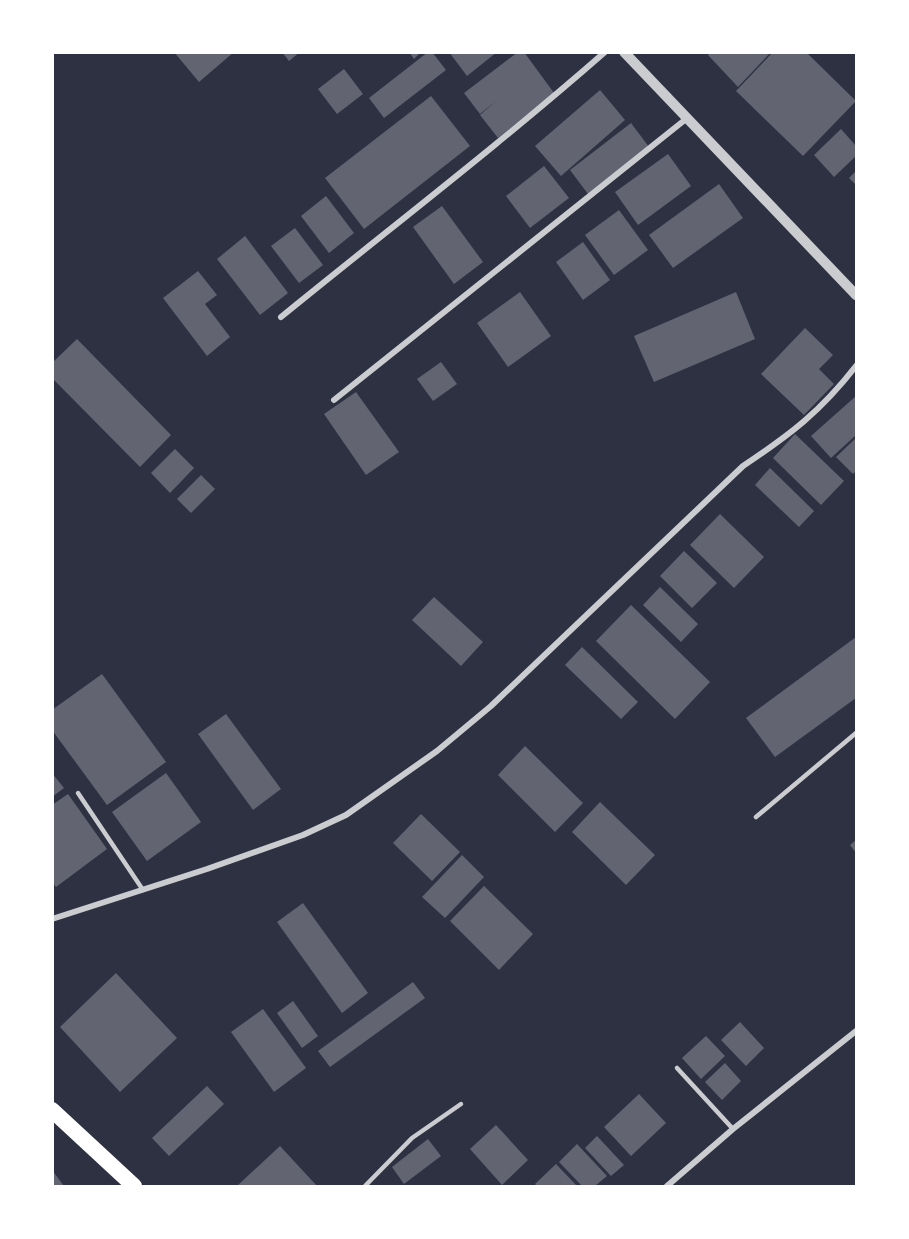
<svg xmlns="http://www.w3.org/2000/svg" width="909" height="1239" font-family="'Archivo Narrow',sans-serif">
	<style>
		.building { fill: #626471 }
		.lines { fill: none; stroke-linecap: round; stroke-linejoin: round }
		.service { stroke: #caccd0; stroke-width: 4.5 }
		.minor { stroke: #caccd0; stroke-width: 6 }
		.tertiary { stroke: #caccd0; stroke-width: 10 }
		.trunk { stroke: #fff; stroke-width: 16 }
	</style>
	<rect width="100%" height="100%" fill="#2d3142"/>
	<g class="building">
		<path d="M174,52H234L199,82Z"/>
		<path d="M282,52H300L289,61Z"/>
		<path d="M409,52H421L414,59Z"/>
		<path d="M428,52H432L446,70L384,118L369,98Z"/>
		<path d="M449,52H497L467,76Z"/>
		<path d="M518,52H524L554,93L498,138L480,115L496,101L480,114L464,93Z"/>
		<path d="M710,52H771L738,87L708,55Z"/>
		<path d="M773,52H806L856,101L803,156L736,91Z"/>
		<path d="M344,69L363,94L337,114L318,89Z"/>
		<path d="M600,90L625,120L561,176L535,146Z"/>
		<path d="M431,96L470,146L364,229L325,178Z"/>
		<path d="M631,123L649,147L588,194L570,170Z"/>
		<path d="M841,129L856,146V156L834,177L814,155Z"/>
		<path d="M668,154L691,186L638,225L615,192Z"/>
		<path d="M544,166L569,198L530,228L506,196Z"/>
		<path d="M856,171V185L849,178Z"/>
		<path d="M719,184L743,218L673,268L649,235Z"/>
		<path d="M326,196L354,233L329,253L301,216Z"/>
		<path d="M442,206L483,262L454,284L413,227Z"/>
		<path d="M619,210L648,250L614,275L585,235Z"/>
		<path d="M295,228L323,265L299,283L271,246Z"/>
		<path d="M245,236L288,293L260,315L217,259Z"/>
		<path d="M583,242L610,280L583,300L556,262Z"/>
		<path d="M198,271L217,295L205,304L230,337L207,356L163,298Z"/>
		<path d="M520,292L551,336L508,367L477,323Z"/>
		<path d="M736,292L755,339L654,382L634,336Z"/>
		<path d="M805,328L833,355L819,369L834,384L804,415L761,374Z"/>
		<path d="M77,339L171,435L140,467L52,378V363Z"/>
		<path d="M441,362L457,384L433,401L417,379Z"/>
		<path d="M356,392L399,452L366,475L324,414Z"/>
		<path d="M856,396V435L831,458L811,436Z"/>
		<path d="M795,434L844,481L821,505L773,458Z"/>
		<path d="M856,438V471L853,474L836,457Z"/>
		<path d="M175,449L194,468L170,493L151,473Z"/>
		<path d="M770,468L814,511L799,527L755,485Z"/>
		<path d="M201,475L215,489L191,513L177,499Z"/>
		<path d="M720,514L764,557L734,588L690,545Z"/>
		<path d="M684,551L717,583L692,608L660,576Z"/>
		<path d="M660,587L698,624L681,642L643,605Z"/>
		<path d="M434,597L483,642L461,666L412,620Z"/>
		<path d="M631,605L710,682L675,719L596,641Z"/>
		<path d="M856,637V698L775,757L746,718Z"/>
		<path d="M582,647L638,702L621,719L565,665Z"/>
		<path d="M102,674L166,762L107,805L52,730V710Z"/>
		<path d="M226,714L281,789L253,810L198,734Z"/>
		<path d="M525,746L583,803L555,832L498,775Z"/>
		<path d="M52,773L64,788L52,797Z"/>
		<path d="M166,773L201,822L147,861L112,812Z"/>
		<path d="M68,794L107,849L56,887L52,882V805Z"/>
		<path d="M600,802L655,855L626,885L572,832Z"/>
		<path d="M421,814L460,852L432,881L393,843Z"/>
		<path d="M856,840V853L850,845Z"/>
		<path d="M462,855L484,877L445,918L422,897Z"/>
		<path d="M484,886L533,934L499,970L450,921Z"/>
		<path d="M303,903L368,993L342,1013L277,922Z"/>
		<path d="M116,973L177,1038L120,1092L60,1027Z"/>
		<path d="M413,982L425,998L330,1067L318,1051Z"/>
		<path d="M293,1001L318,1036L302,1048L277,1013Z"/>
		<path d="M263,1009L306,1068L274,1092L231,1032Z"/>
		<path d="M740,1022L764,1048L746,1066L721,1040Z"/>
		<path d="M706,1036L725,1056L701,1079L682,1058Z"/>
		<path d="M725,1063L741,1081L722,1100L705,1082Z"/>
		<path d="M207,1086L224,1104L169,1156L152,1138Z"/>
		<path d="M639,1094L666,1123L631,1156L604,1127Z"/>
		<path d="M496,1125L528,1160L502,1185L470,1149Z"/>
		<path d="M597,1136L624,1165L611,1176L585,1148Z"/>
		<path d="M428,1139L441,1156L404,1184L392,1167Z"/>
		<path d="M577,1144L607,1176L595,1186H582L559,1162Z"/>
		<path d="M280,1146L317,1186H237Z"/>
		<path d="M556,1164L577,1186H537L535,1184Z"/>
		<path d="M52,1170L64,1186H52Z"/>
	</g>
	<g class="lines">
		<g class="service">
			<path d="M78,793L143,890"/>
			<path d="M756,817L856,733"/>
			<path d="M677,1068L733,1129"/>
			<path d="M365,1186L412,1138L461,1104"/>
		</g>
		<g class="minor">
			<path d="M281,317C389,229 500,144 605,52"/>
			<path d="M334,400L686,119"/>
			<path d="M52,919L207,869L303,835L346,815L437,751L491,706L743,466C791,434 820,412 856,366"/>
			<path d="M667,1186L733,1129L856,1031"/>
		</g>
		<path class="tertiary" d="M624,52L856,295"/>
		<path class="trunk" d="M52,1110L134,1186"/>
	</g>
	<rect width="909" height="1239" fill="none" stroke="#ffffff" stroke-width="108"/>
</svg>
